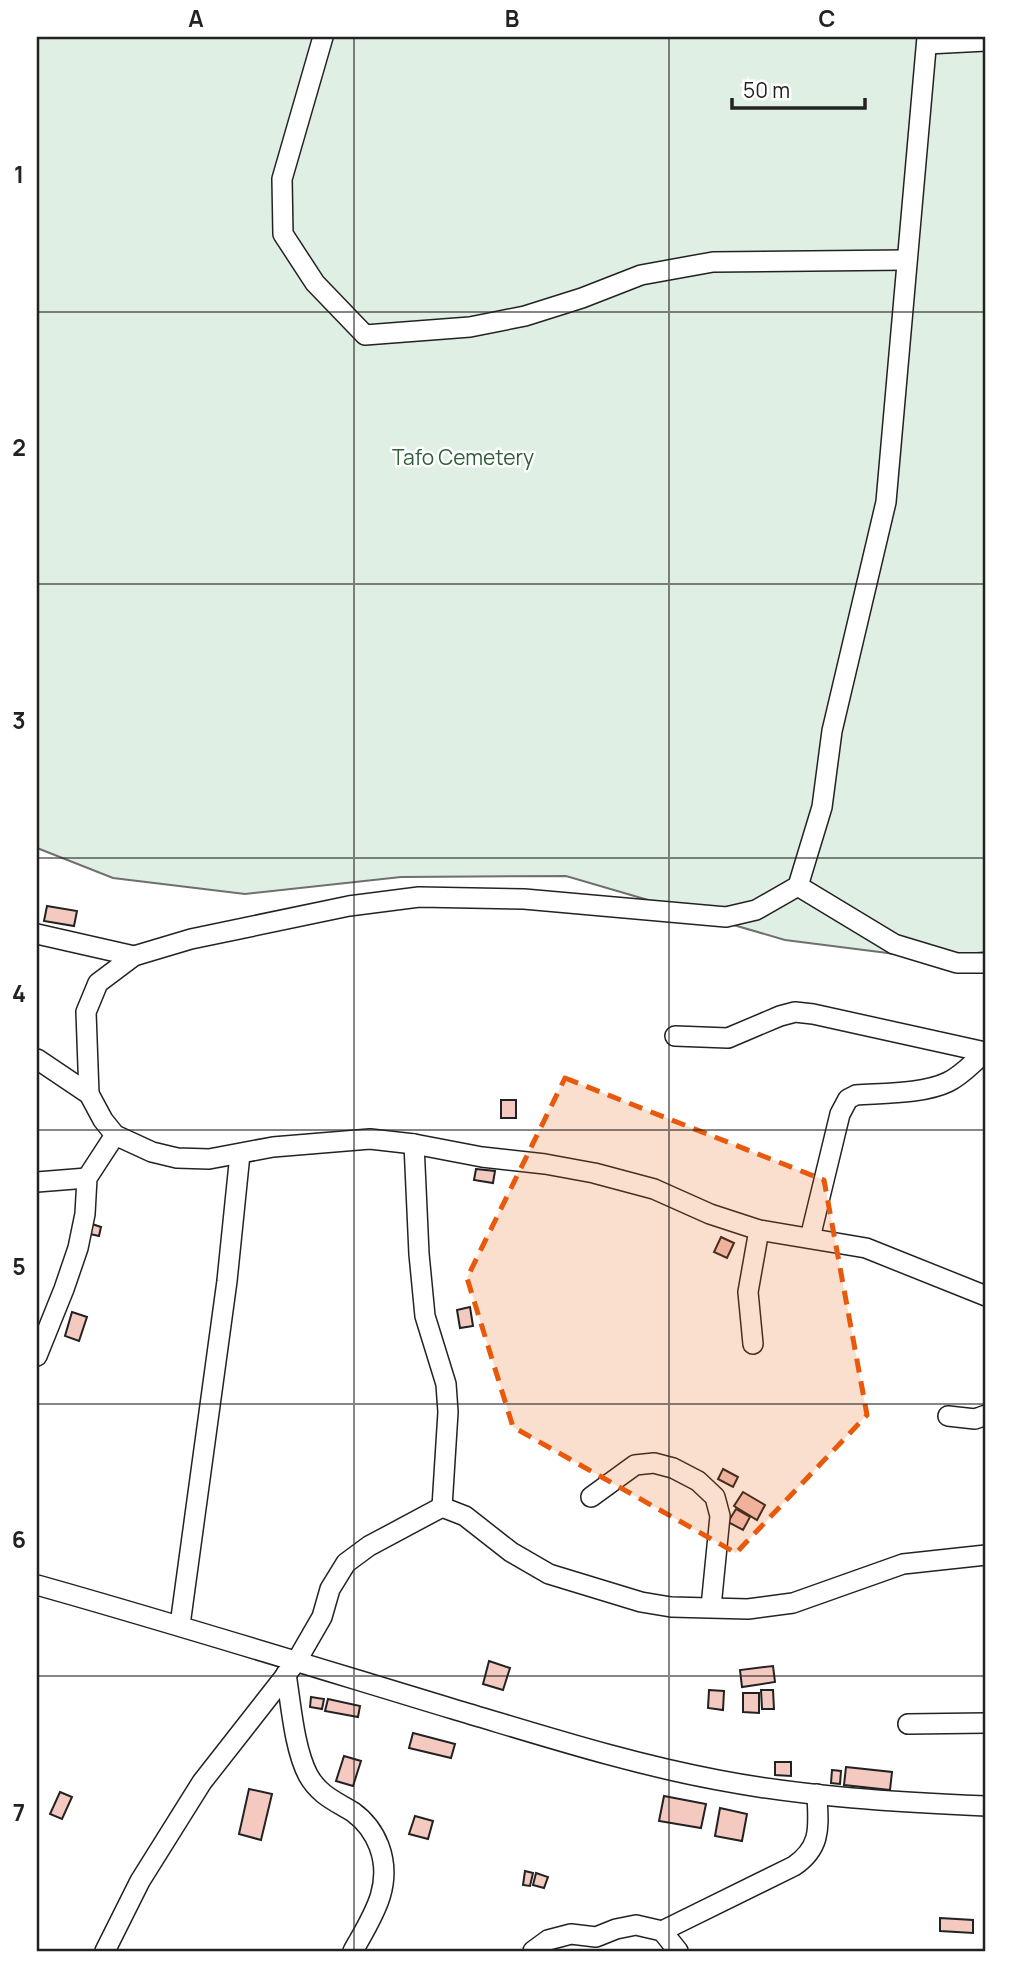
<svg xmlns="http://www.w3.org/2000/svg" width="1023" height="1988" font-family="Manrope,sans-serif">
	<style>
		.green { fill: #e0efe3; stroke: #6f6f6f; stroke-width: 2 }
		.building { fill: #f3c9c0; stroke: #222; stroke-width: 2 }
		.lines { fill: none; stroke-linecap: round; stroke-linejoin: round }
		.minor-casing { stroke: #222; stroke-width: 22 }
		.minor { stroke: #fff; stroke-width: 19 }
		.marked { fill: #e8590c; fill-opacity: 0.2; stroke: #e8590c; stroke-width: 5; stroke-dasharray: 14 9; stroke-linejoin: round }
		.grid { fill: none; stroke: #222; stroke-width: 2; stroke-opacity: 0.55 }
		.labels { text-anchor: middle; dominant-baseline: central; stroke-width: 5; stroke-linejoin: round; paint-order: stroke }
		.park-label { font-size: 21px; fill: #2f5e38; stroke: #fff }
		.neatline { fill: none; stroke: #222; stroke-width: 2.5 }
		.grid-label { font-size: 23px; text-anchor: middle; font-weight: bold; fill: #222 }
	</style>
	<rect width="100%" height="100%" fill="#fff"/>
	<path class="green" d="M37,37H986V952L927,958L785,940L566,876L401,877L245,894L113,878L37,848Z"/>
	<g class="building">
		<path d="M47,906L77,911L74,926L44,921Z"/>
		<rect x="501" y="1100" width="15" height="18"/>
		<path d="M476,1169L495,1171L493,1183L474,1180Z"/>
		<path d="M92,1224L101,1227L99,1236L90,1234Z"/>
		<path d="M721,1237L734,1243L727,1258L714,1252Z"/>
		<path d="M470,1307L473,1326L460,1328L457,1310Z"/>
		<path d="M72,1312L87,1317L79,1341L65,1336Z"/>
		<path d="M723,1469L738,1477L733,1487L718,1479Z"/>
		<path d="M743,1492L765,1505L757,1520L734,1506Z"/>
		<path d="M736,1509L750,1517L743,1530L728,1522Z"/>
		<path d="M489,1661L510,1668L503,1690L483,1684Z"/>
		<path d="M773,1666L775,1682L742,1687L740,1670Z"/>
		<path d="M709,1690L724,1691L723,1710L708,1708Z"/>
		<path d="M761,1690H773L774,1709H762Z"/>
		<path d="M743,1693H759V1713L743,1712Z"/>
		<path d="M311,1697L324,1699L322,1709L310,1707Z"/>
		<path d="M328,1699L360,1706L358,1717L325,1711Z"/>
		<path d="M413,1733L455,1744L451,1758L409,1748Z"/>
		<path d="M344,1756L361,1761L353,1786L336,1781Z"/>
		<path d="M775,1762H791V1776L775,1775Z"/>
		<path d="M846,1767L892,1772L890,1790L844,1785Z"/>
		<path d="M832,1770L841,1771L840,1784L831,1783Z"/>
		<path d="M249,1789L272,1794L261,1840L239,1834Z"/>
		<path d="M60,1792L72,1797L62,1819L50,1814Z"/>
		<path d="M664,1796L706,1804L701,1828L659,1821Z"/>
		<path d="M720,1808L747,1814L742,1841L715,1836Z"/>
		<path d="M415,1816L433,1821L428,1839L409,1834Z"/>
		<path d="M525,1871L533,1873L530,1886L523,1885Z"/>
		<path d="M536,1873L548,1877L544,1888L533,1885Z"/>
		<path d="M940,1918L973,1920V1933L940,1931Z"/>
	</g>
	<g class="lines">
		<g class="minor-casing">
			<g id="minor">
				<path d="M323,37L282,179L283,234L315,283L365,335L470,327L525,316L582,298L641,275L713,262L906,260"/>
				<path d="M927,44L986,41"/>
				<path d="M798,886L894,944L957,963H986"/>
				<path d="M37,934L134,956"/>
				<path d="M675,1036L728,1038L780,1016L795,1012L813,1014L985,1052"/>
				<path d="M37,1059L89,1094L103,1120L115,1135L152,1152L177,1158L209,1159L273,1147L370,1139L414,1144L482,1157L545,1164L594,1173L654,1189L710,1214L759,1230L866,1248L986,1296"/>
				<path d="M89,1094L86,1012L98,983L134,956L191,939L349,906L419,897L524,899L726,917L756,910L798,886L822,807L832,731L886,502L927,37"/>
				<path d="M414,1144L419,1254L425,1316L446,1384L448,1412L442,1507"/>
				<path d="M37,1182L87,1178"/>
				<path d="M810,1238L840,1114L848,1099L856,1095C884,1093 923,1094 948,1082C963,1075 973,1062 986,1052"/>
				<path d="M753,1344L748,1292L759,1230"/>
				<path d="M37,1356L64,1289L78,1248L85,1214L87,1178L115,1135"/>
				<path d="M948,1416L975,1419L986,1415"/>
				<path d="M591,1497L635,1465L654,1463L673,1468L698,1481L715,1497L720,1516L711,1607"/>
				<path d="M442,1507L465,1516L511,1552L549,1574L641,1602L671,1607L748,1609L793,1603L903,1564L986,1555"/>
				<path d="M37,1585C176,1624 314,1667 453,1709C541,1735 627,1763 718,1780C806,1797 897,1802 986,1806"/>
				<path d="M180,1625L227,1281L240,1154"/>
				<path d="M286,1674C291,1704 294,1748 308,1775C319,1795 335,1801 353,1812C364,1820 374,1833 379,1846C394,1886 372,1917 353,1951"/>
				<path d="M908,1724L986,1723"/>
				<path d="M662,1931L794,1866C823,1846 818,1825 817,1794"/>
				<path d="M105,1951L140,1881L202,1782L296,1662L322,1617L330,1589L346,1563L369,1546L442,1507"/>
				<path d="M533,1951L548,1940L571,1934L596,1937L616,1929L636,1925L662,1931L678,1951"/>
			</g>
		</g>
		<use href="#minor" class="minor"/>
	</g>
	<path class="marked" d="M565,1078L824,1180L867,1415L736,1553L513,1427L467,1278Z"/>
	<path class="grid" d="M354,37V1951M669,37V1951M37,312H986M37,584H986M37,858H986M37,1130H986M37,1404H986M37,1676H986"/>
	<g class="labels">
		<g class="park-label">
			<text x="463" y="457">Tafo Cemetery</text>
		</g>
	</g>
	<rect width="1023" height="1988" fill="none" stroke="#ffffff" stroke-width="77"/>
	<path d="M732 98v10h133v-10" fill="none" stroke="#222222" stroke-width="3.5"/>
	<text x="743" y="98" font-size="21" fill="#222222" stroke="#ffffff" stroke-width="5" paint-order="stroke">50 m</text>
	<rect x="38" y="38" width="946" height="1912" class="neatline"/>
	<g class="grid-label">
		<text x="196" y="27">A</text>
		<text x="512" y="27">B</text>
		<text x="827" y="27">C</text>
		<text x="19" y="183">1</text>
		<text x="19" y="456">2</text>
		<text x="19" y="729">3</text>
		<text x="19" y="1002">4</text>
		<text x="19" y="1275">5</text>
		<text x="19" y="1548">6</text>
		<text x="19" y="1821">7</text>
	</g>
</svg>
